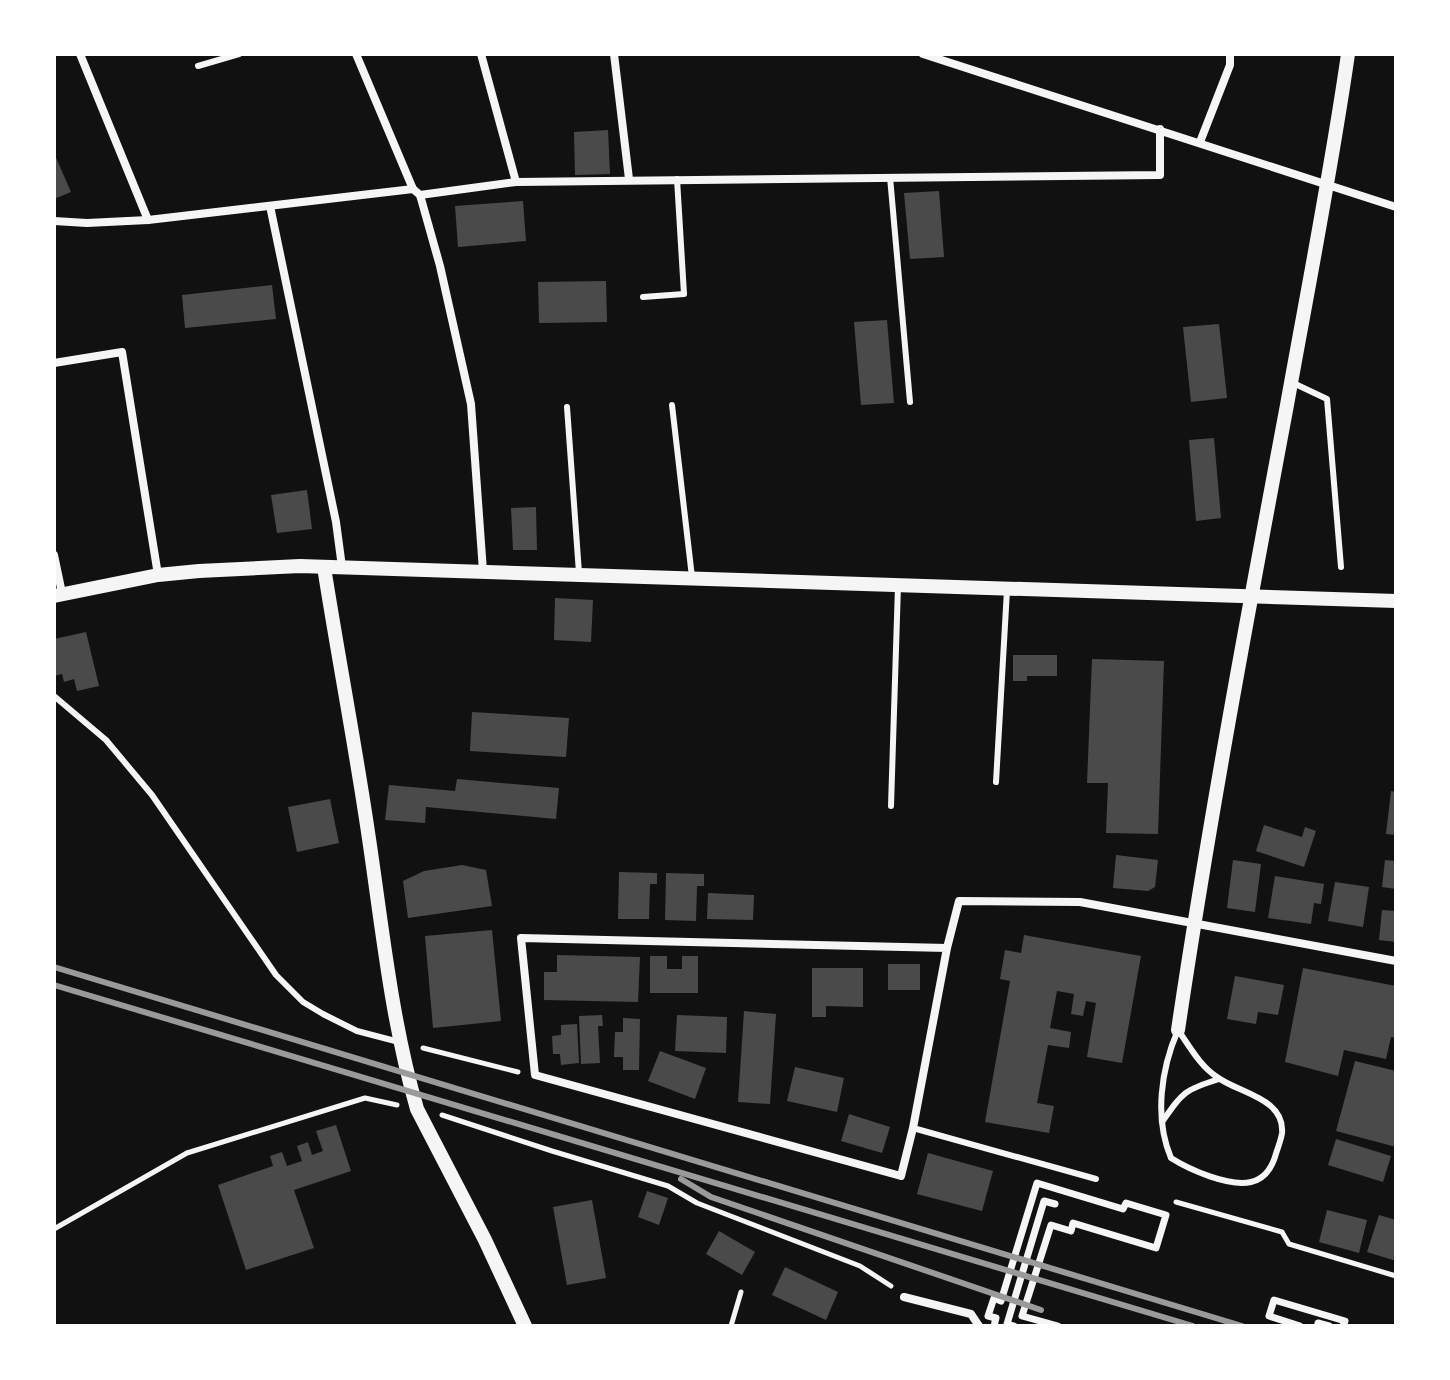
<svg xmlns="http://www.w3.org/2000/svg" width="1450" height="1380" font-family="'Roboto Condensed',sans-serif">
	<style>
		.building { fill: #4a4a4a }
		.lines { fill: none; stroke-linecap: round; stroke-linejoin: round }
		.path { stroke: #f5f5f5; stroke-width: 5 }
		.service { stroke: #f5f5f5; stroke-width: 6 }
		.pedestrian { stroke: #f5f5f5; stroke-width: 7 }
		.minor { stroke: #f5f5f5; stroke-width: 8 }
		.tertiary { stroke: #f5f5f5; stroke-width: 14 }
		.rail { stroke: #9a9a9a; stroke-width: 6 }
	</style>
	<rect width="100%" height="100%" fill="#111"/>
	<g class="building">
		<path d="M608,130L610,174L575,175L574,132Z"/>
		<path d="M54,153L71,192L54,199Z"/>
		<path d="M939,191L944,257L910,259L904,193Z"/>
		<path d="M523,201L526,241L458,247L455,206Z"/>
		<path d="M606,281L607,322L539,323L538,282Z"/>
		<path d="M272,285L276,319L185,328L182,295Z"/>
		<path d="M887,320L894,403L861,405L854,322Z"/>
		<path d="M1219,324L1227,398L1191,402L1183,327Z"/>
		<path d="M1214,438L1221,518L1196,521L1189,440Z"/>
		<path d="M307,490L312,529L277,533L271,495Z"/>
		<path d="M536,507L537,550H513L511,508Z"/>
		<path d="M555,598L593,600L591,642L554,640Z"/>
		<path d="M86,632L99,686L77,691L74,679L64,682L62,674L54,676V639Z"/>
		<path d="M1013,655H1057V676H1027V681H1013Z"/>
		<path d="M1092,659L1164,661L1158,834L1106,833L1108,783H1087Z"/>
		<path d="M472,712L569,718L566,757L470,751Z"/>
		<path d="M457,779L559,788L556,819L426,807L425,823L385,820L389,785L455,791Z"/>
		<path d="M1391,791L1396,792V835L1386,834Z"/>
		<path d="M330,799L339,843L297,852L288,807Z"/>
		<path d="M1264,825L1302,837L1305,827L1316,831L1304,867L1256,851Z"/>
		<path d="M1116,855L1158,860L1155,887L1148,891L1113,888Z"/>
		<path d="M1233,860L1261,864L1255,912L1227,908Z"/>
		<path d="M1385,860L1396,861V889L1382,887Z"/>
		<path d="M462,865L486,870L492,906L408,918L403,881L424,871Z"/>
		<path d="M619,872L657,873V884H650L649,919H618Z"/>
		<path d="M666,873L704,874V886H697L696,921L665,920Z"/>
		<path d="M1275,876L1324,884L1321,904L1314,903L1311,924L1268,918Z"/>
		<path d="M1335,882L1369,887L1363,927L1328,921Z"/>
		<path d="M708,893L754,895L753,920L707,919Z"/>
		<path d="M1382,910L1396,911V942L1379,940Z"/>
		<path d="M492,930L501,1021L433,1028L425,936Z"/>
		<path d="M1024,935L1141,956L1122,1063L1087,1057L1096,1003L1086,1001L1083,1016L1071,1014L1074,994L1057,991L1050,1028L1071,1032L1069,1048L1048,1045L1037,1103L1054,1106L1049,1133L985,1122L1010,981L1000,979L1005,950L1021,953Z"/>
		<path d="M557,955L640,957L638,1002L544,1000V972H557Z"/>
		<path d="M650,956H667V969H682V956H698V993H650Z"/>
		<rect x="888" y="964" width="32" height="26"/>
		<path d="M812,968H863V1007L826,1006V1017H812Z"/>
		<path d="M1303,968L1396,986V1038L1391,1037L1386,1059L1344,1050L1338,1076L1285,1062Z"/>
		<path d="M1235,976L1284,985L1278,1015L1258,1012L1256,1024L1227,1019Z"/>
		<path d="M744,1011L776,1014L770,1104L738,1102Z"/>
		<path d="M602,1015L603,1026H598L600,1063L581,1064L579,1016Z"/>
		<path d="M677,1015L727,1017L726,1053L675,1051Z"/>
		<path d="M623,1018L640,1019L639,1070H623V1057H614L615,1032H623Z"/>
		<path d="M577,1024L579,1063L561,1065L560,1054H553L552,1036L561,1035V1025Z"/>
		<path d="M660,1051L706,1068L695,1099L648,1081Z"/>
		<path d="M1355,1061L1396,1071V1147L1336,1131Z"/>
		<path d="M795,1067L844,1078L837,1112L787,1101Z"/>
		<path d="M849,1114L890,1127L882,1153L841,1141Z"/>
		<path d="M336,1125L351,1171L294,1190L314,1248L246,1270L218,1185L273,1166L270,1156L282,1152L287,1166L302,1161L297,1146L308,1142L312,1155L323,1151L316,1131Z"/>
		<path d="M1336,1139L1391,1156L1383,1182L1328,1165Z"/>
		<path d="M928,1153L993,1171L982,1211L917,1194Z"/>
		<path d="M647,1191L668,1198L659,1225L638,1217Z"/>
		<path d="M592,1200L606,1278L567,1285L553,1207Z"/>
		<path d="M1327,1210L1367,1220L1359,1253L1319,1242Z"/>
		<path d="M1379,1215L1396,1220V1261L1367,1252Z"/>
		<path d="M719,1231L755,1252L742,1275L706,1254Z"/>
		<path d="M785,1267L838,1292L826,1320L772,1295Z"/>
	</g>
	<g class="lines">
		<g class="path">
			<path d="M423,1048L518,1072"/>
			<path d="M442,1115L552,1151L668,1186L697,1203L860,1266L891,1286"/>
			<path d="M1176,1202L1282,1232L1289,1244L1396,1276"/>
			<path d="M54,1229L187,1153L365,1098L397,1105"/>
			<path d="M731,1326L741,1292"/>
		</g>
		<g class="service">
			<path d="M198,66L239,54"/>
			<path d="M890,177L910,402"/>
			<path d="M643,297L684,294L677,179"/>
			<path d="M1291,382L1327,399L1341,567"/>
			<path d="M672,405L692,577"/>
			<path d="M567,407L579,573"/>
			<path d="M54,696L106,740L152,795L276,975L303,1002L323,1014L357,1031L399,1042"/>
			<path d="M996,782L1007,590"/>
			<path d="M891,806L898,586"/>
			<path d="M1178,1030C1190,1047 1200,1066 1217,1077C1238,1093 1285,1098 1282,1133C1281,1141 1277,1149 1275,1157C1271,1169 1264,1179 1251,1182C1229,1187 1190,1170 1171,1158C1154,1118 1161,1069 1178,1030Z"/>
			<path d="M1162,1122C1183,1092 1184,1090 1219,1079"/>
			<path d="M913,1128L1096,1179"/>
		</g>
		<g class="pedestrian">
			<path d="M1318,1323L1329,1326"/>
			<path d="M994,1326L996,1318L988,1316L994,1298L1001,1301L1037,1183L1123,1209L1126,1203L1166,1215L1156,1248L1073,1223L1071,1231L1051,1225L1022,1316L1058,1326"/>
			<path d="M1014,1326L1007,1324L1044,1201L1055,1204"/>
			<path d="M1300,1326L1269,1316L1274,1300L1345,1321L1343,1326"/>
		</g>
		<g class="minor">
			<path d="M80,54L148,220"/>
			<path d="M356,54L413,189L420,195L440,266L471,404L483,571"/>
			<path d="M481,54L516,182"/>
			<path d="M614,54L629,179"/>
			<path d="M923,54L1396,207"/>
			<path d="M1200,142L1230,65V54"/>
			<path d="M420,195L516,182L1160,175V129"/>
			<path d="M270,206L336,522L342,567"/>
			<path d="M54,221L87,223L148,220L413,189"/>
			<path d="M54,363L122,352L158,575"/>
			<path d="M54,555L62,593"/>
			<path d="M947,948L913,1128L901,1176L535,1075L521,938L947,948L959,901L1080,902L1396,961"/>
			<path d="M904,1297L971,1314L979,1326"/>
		</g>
		<g class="tertiary">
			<path d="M324,567C338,656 355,744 368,832C382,925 391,1019 417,1109L485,1240L525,1326"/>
			<path d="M54,596L158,575L199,571L300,566L1396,601"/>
			<path d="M1178,1030C1209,821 1248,613 1287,405C1308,288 1331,172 1348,54"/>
		</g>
		<g class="rail">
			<path d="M54,967L1242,1326"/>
			<path d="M54,985L1193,1326"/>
			<path d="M681,1179L711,1197L1041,1310"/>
		</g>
	</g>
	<rect width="1450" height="1380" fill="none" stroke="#ffffff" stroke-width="112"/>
</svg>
